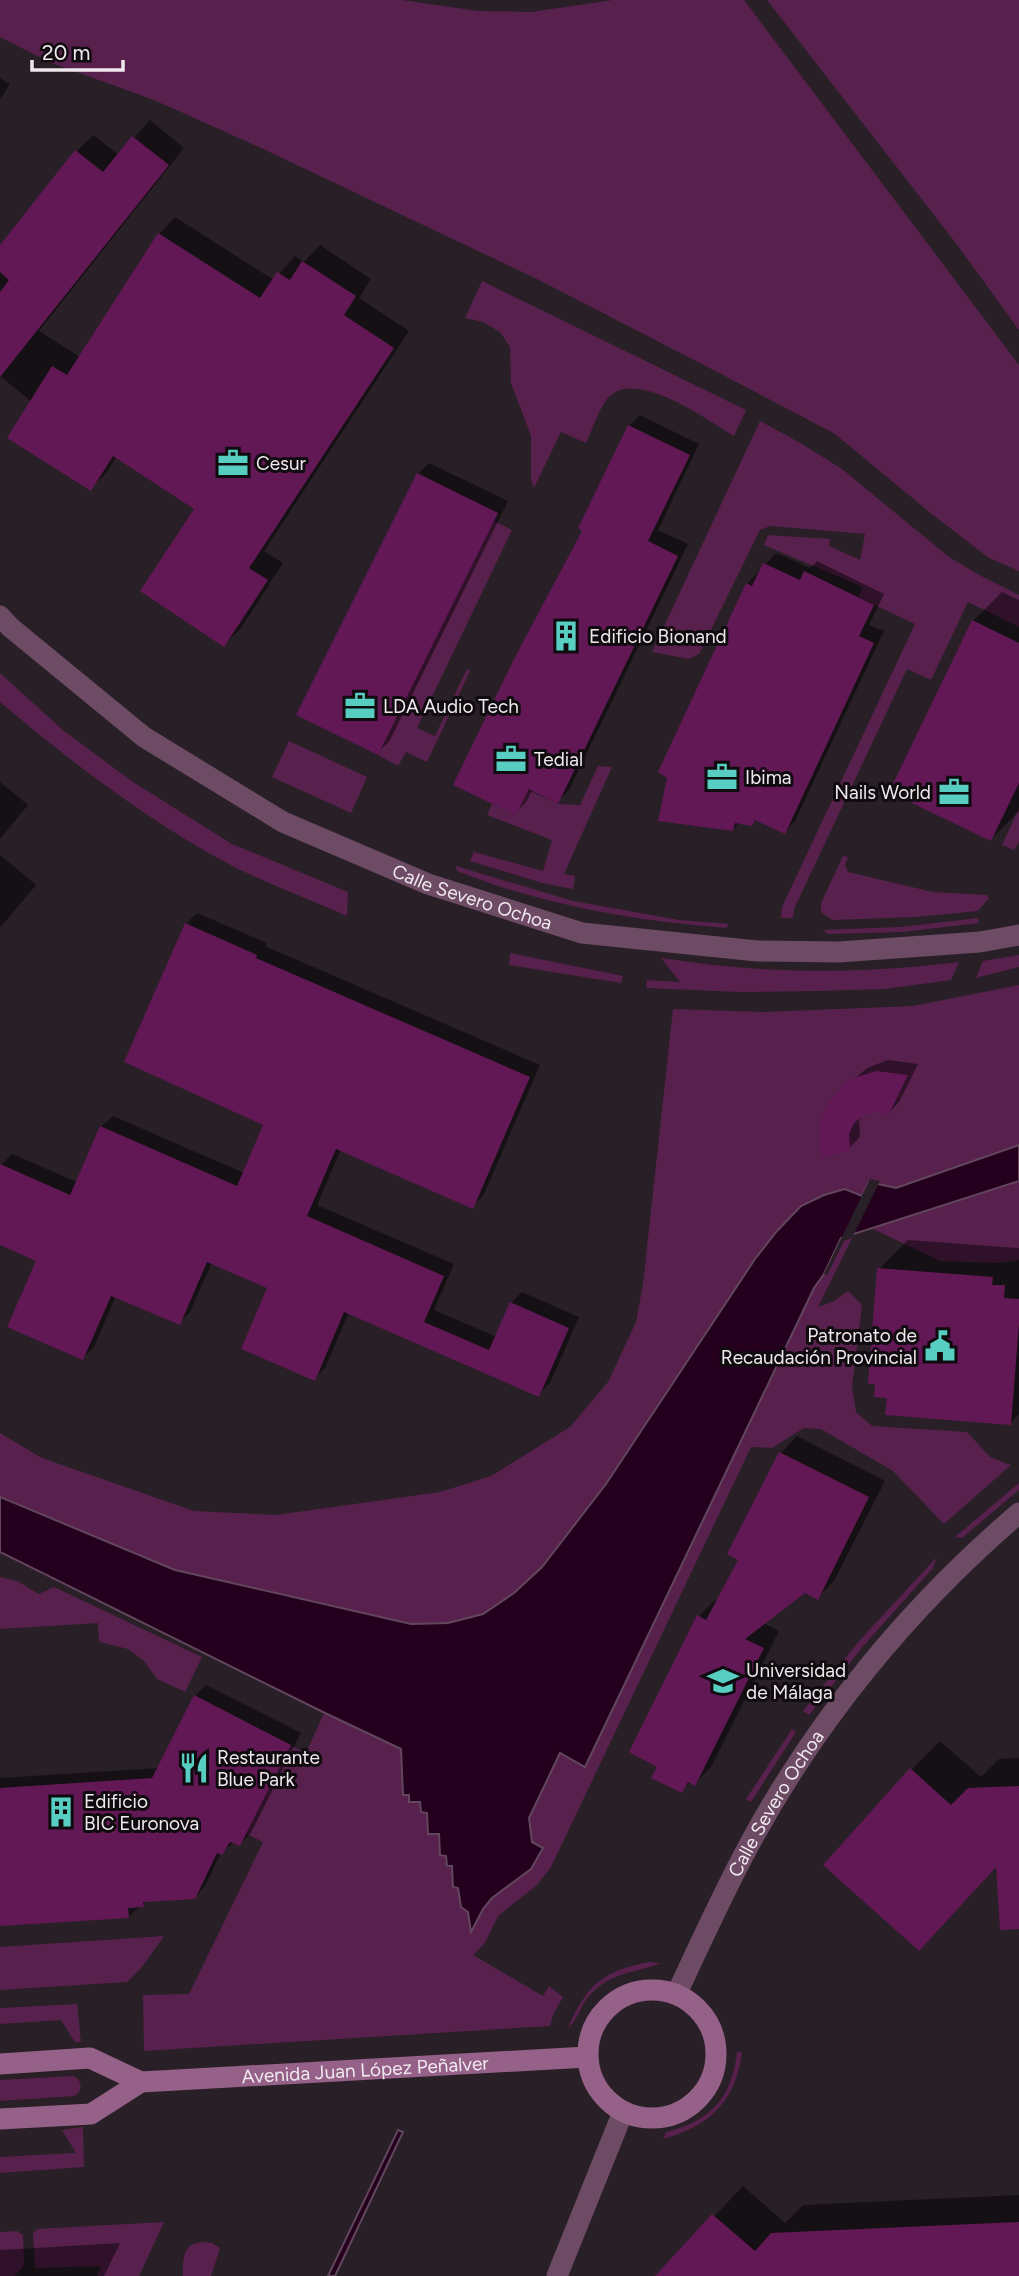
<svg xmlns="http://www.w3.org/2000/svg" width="1019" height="2276" font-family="Figtree,sans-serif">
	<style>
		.green { fill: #58214d }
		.water { fill: #24001e; stroke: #61465c; stroke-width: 2 }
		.pier { fill: #291f26 }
		.shadow { fill: #0007 }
		.building { fill: #631856 }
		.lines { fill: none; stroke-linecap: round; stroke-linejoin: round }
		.tertiary { stroke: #6d4b64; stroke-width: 21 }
		.secondary { stroke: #966189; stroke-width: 21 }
		.labels { text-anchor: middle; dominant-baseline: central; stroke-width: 6; stroke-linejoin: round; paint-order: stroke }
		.poi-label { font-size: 19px; fill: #efe8ed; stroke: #0f0b0e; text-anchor: start }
		.street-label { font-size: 19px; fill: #efe8ed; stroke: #0f0b0e }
	</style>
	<rect width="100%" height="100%" fill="#291f26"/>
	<g class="green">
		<path d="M0,0H402L478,11L531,12L613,0H744L1019,365V571L989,558L933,515L835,434L725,376L537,279L261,148L154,100L49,62L0,37Z"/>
		<path d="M767,0H1019V330L955,242Z"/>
		<path d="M482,281L746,410L734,436C707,420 634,366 607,399C599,409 592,430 586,443L561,432L534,488L531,479V436L511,383L510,347L500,332L483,322L465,318Z"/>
		<path d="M760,421L802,444L842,469L949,557L981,576L1019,595V627L968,602L931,680L907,669L794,909L793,918H781L782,907L915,624L858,597L863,587L764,545L768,535L830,539L829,546L860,560L865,534L770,526L760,530L699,654L689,659L652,652Z"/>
		<path d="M494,521L512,530L417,728L435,736L467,669L470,671L427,762L406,752L398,766L378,755Z"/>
		<path d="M0,673L64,731L133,782L232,844L348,892L347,916C307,898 264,883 225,862C144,818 70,761 0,702Z"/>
		<path d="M289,741L367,777L351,813L272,777Z"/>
		<path d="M598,766L612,767L564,874L575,876L573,889L542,883L470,861L474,852L543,871L552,840L487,815L492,804L516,815L528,790L558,804L580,805Z"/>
		<path d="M1019,808V842L1014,850L1002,845Z"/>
		<path d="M843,856L848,857L845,865L848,872L933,892L986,895L989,898L978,911L916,917L832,920L821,912V903Z"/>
		<path d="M456,866L573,901L679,920L729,924L726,928C635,921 542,905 457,871Z"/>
		<path d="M978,918L979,923L902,932L828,934L822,930L901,927Z"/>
		<path d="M510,953L623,976L621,983L509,965Z"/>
		<path d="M1019,955V967L976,978L983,961Z"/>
		<path d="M661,958C685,961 710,965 735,967C810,974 885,971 959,962L951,980L885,989L817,991L741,992L646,988L647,980L680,982Z"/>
		<path d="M1019,985V1260L997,1263L940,1261L871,1228L854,1234L818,1307L834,1301L848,1291L862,1305L852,1386L856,1412L872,1426L967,1432L990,1457L1011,1465L944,1524L893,1471L821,1429L804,1428L772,1448L751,1447L551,1867L537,1885L498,1916L485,1943L473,1955L543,1996L549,1986L563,1997L553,2015L550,2026L144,2051L143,1995L189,1994L263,1842L247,1834L290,1745L306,1753L324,1713L0,1552V1433L42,1458L194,1511L276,1515L440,1492L491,1476L570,1427L608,1382L636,1322L643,1284L673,1009L764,1012L913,1006Z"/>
		<path d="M1019,1483V1490L962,1538L955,1537Z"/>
		<path d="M937,1557L933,1568L864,1645L809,1715L803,1711L859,1641Z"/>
		<path d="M0,1577L17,1581L39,1594L54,1587L202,1657L185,1692L157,1679L144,1661L128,1649L99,1642L98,1623L0,1629Z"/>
		<path d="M792,1729L796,1732L751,1802L746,1799Z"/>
		<path d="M164,1936L142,1967L127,1982L0,1990V1947Z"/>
		<path d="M649,1962L661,1963C634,1974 612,1971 590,1995C580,2005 579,2019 568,2028C587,1985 602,1971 649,1962Z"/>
		<path d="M77,2004L81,2042H75L61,2020L0,2024V2008Z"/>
		<path d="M737,2052H742C736,2101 710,2126 663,2139L666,2132C711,2121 732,2098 737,2052Z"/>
		<path d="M73,2076L78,2079C82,2086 82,2090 75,2096L0,2101V2080Z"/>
		<path d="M83,2127L84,2167L0,2173V2157L76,2153L62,2130Z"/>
		<path d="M164,2222L139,2276H97L101,2266L38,2268L35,2267L33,2233L37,2229Z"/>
		<path d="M17,2231L23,2235L24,2265L15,2276H0V2232Z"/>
		<path d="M201,2242L212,2243L220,2248L211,2276H183C183,2260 182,2244 201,2242Z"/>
	</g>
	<g class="water">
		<path d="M1019,1145V1181L841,1238L824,1274L814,1288L585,1767L560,1753L529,1818L532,1842L543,1848L531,1869L492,1898L483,1909L471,1932L468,1912L461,1907L458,1888L453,1887L452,1866H447L446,1856L440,1855L439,1834H428L427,1813L421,1812L420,1802H409V1795H403L401,1749L325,1713L0,1552V1497L175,1570L411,1624L448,1623L483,1614L514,1593L542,1567L606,1484L755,1259L777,1231L801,1206L824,1195L845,1189L862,1196L869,1182L896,1188Z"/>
		<path d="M398,2130L403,2132L335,2276H328Z"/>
	</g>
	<path class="pier" d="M870,1179L880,1181L852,1238L844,1241L827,1275L824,1274Z"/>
	<g class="shadow">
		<path d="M0,78L10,84L0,100Z"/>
		<path d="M150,120L184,148L39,331L80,357L159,234L175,217L274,280L295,256L304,262L320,245L371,279L359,298L409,331L264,551L283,563L241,628L224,645L196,508L117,456L107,472L90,489L32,402L0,376V248L77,151L93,135L119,155Z"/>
		<path d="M640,415L699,444L658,530L688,544L569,790L558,801L533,789L526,802L515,813L585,530L629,426Z"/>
		<path d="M429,463L508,501L389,742L377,753L418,474Z"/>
		<path d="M776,553L810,568L817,561L884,594L869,625L884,631L795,821L784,832L757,819L752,824L740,822L733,830L747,584Z"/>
		<path d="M1002,592L1019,600V811L991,839L973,621Z"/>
		<path d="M0,782L28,805L0,839Z"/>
		<path d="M0,855L36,885L0,928Z"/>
		<path d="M197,913L267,943L265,946L540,1065L483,1196L472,1207L341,1149L317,1205L454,1264L434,1310L497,1337L511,1303L522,1292L579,1317L550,1383L539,1394L349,1312L325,1368L314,1379L269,1287L212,1262L190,1312L179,1323L116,1296L94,1347L83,1358L38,1260L0,1244L1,1165L12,1154L77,1182L101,1127L113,1116L244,1173L265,1124L186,924Z"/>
		<path d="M888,1060L918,1064L899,1102L888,1114L878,1110L863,1113L859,1121L860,1137L849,1148L846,1086L867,1068Z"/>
		<path d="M908,1240L1019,1248V1414L1010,1423L889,1397L879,1269Z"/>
		<path d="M797,1436L885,1481L834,1581L817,1598L805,1591L763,1623L779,1631L711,1767L695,1783L691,1781L681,1791L659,1766L699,1616L715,1600L718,1601L741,1559L781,1453Z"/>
		<path d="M206,1685L301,1733L251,1833L240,1844L234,1842L221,1853L205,1886L194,1898L148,1900L128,1917L0,1925V1778L159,1768L195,1696Z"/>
		<path d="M940,1741L981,1777L999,1759L1019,1758V1922L997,1865L919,1949L911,1770Z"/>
		<path d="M743,2186L785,2223L803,2205L1019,2195V2276H658Z"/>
		<path d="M120,2243L104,2276H0V2250Z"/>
	</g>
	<g class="building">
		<path d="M132,136L169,165L0,377V292L9,280L0,272V245L75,150L103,172Z"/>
		<path d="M158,233L260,298L277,272L290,280L302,261L356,296L344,315L394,348L249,568L268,580L224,647L140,591L194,509L113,456L91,491L7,438L52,366L67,375Z"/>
		<path d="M628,425L690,455L648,541L678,556L558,804L529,789L516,815L453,785L514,659L582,531L578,528Z"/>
		<path d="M417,473L498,513L378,755L296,715Z"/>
		<path d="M763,563L800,580L804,571L874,605L859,636L874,643L785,834L755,820L752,826L735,823L733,831L658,821L667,778L658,772L746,583L752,586Z"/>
		<path d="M972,620L1019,643V783L991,841L889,792Z"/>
		<path d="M185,923L257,955L256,958L530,1077L473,1209L336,1149L307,1216L444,1276L424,1322L489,1350L510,1302L569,1328L539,1397L344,1312L315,1381L241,1349L267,1288L207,1262L180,1325L111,1296L83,1360L7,1327L36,1261L0,1245V1164L70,1195L100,1126L237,1186L263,1125L124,1062Z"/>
		<path d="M876,1071L908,1075L888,1116L877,1112L865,1114L854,1123L849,1134L850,1150L822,1158L819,1141L821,1121L826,1107L844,1084L854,1078Z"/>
		<path d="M877,1268L993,1277L992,1285H1005L1004,1298L1019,1299V1323L1011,1425L885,1415L887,1398L874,1397L875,1384H868Z"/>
		<path d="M779,1452L869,1497L818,1600L805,1593L745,1639L764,1648L695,1786L688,1782L682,1793L651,1778L657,1767L629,1752L697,1615L706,1620L738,1560L727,1554Z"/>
		<path d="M194,1695L291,1745L240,1846L230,1842L222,1855L217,1853L195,1899L143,1902L144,1907L128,1908L129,1918L0,1926V1788L152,1778Z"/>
		<path d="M910,1768L951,1805L968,1788L1019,1786V1929L1000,1930L996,1867L919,1951L823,1865Z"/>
		<path d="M712,2214L755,2251L771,2233L1019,2222V2276H655Z"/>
	</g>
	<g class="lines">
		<g class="tertiary">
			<path id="s1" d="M0,616L10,627L144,737L283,822L428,884L582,933L757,951L839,952L980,942L1019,935"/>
			<path id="s2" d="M677,1993C700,1944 723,1893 749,1845C817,1719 910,1606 1019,1513"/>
			<path d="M557,2276L623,2112"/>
		</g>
		<g class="secondary">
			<circle cx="652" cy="2054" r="64"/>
			<path id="s3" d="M0,2064L90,2058L141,2082L587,2057"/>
			<path d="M0,2119L91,2114L141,2082"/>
		</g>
	</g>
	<defs>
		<g id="office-bare" transform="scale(2.415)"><path d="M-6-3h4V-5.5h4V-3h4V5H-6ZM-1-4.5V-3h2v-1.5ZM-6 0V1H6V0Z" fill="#57cec1" stroke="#0f0b0e" stroke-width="2.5" paint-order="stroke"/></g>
		<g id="building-bare" transform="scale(2.415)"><path d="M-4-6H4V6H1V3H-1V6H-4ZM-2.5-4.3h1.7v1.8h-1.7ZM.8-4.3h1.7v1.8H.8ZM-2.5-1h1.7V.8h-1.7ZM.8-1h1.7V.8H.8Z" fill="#57cec1" stroke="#0f0b0e" stroke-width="2.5" paint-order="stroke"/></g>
		<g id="civic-bare" transform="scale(2.415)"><path d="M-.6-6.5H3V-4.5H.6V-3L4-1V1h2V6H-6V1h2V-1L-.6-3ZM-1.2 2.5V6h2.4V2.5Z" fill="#57cec1" stroke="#0f0b0e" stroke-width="2.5" paint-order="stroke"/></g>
		<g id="university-bare" transform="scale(2.415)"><path d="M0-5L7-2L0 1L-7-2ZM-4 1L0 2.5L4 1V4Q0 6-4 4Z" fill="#57cec1" stroke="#0f0b0e" stroke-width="2.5" paint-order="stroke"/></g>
		<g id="restaurant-bare" transform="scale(2.415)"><path d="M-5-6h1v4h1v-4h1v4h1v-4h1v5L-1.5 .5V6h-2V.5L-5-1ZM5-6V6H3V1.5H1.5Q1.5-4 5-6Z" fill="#57cec1" stroke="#0f0b0e" stroke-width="2.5" paint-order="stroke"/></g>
	</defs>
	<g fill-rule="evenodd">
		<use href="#office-bare" x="233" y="463"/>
		<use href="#building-bare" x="566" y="636"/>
		<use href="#office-bare" x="360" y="706"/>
		<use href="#office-bare" x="511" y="759"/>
		<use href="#office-bare" x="722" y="777"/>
		<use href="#office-bare" x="954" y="792"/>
		<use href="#civic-bare" x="940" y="1346"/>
		<use href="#university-bare" x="723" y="1681"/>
		<use href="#restaurant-bare" x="194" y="1768"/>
		<use href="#building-bare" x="61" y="1812"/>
	</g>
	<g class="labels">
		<g class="poi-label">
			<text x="256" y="463">Cesur</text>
			<text x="589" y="636">Edificio Bionand</text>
			<text x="383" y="706">LDA Audio Tech</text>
			<text x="534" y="759">Tedial</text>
			<text x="745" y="777">Ibima</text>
			<text x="931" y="792" text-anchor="end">Nails World</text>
			<text x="917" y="1335" text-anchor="end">Patronato de<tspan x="917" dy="22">Recaudación Provincial</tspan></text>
			<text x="746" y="1670">Universidad<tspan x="746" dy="22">de Málaga</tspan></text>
			<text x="217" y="1757">Restaurante<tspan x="217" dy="22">Blue Park</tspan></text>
			<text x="84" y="1801">Edificio<tspan x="84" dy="22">BIC Euronova</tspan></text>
		</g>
		<g class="street-label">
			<text stroke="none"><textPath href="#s1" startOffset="555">Calle Severo Ochoa</textPath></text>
			<text stroke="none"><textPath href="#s2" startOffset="214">Calle Severo Ochoa</textPath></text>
			<text stroke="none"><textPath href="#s3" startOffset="371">Avenida Juan López Peñalver</textPath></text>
		</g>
	</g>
	<path d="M32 60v10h91v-10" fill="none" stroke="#efe8ed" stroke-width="3.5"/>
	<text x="42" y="60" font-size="21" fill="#efe8ed" stroke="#0f0b0e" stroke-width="5" paint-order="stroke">20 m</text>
</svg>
